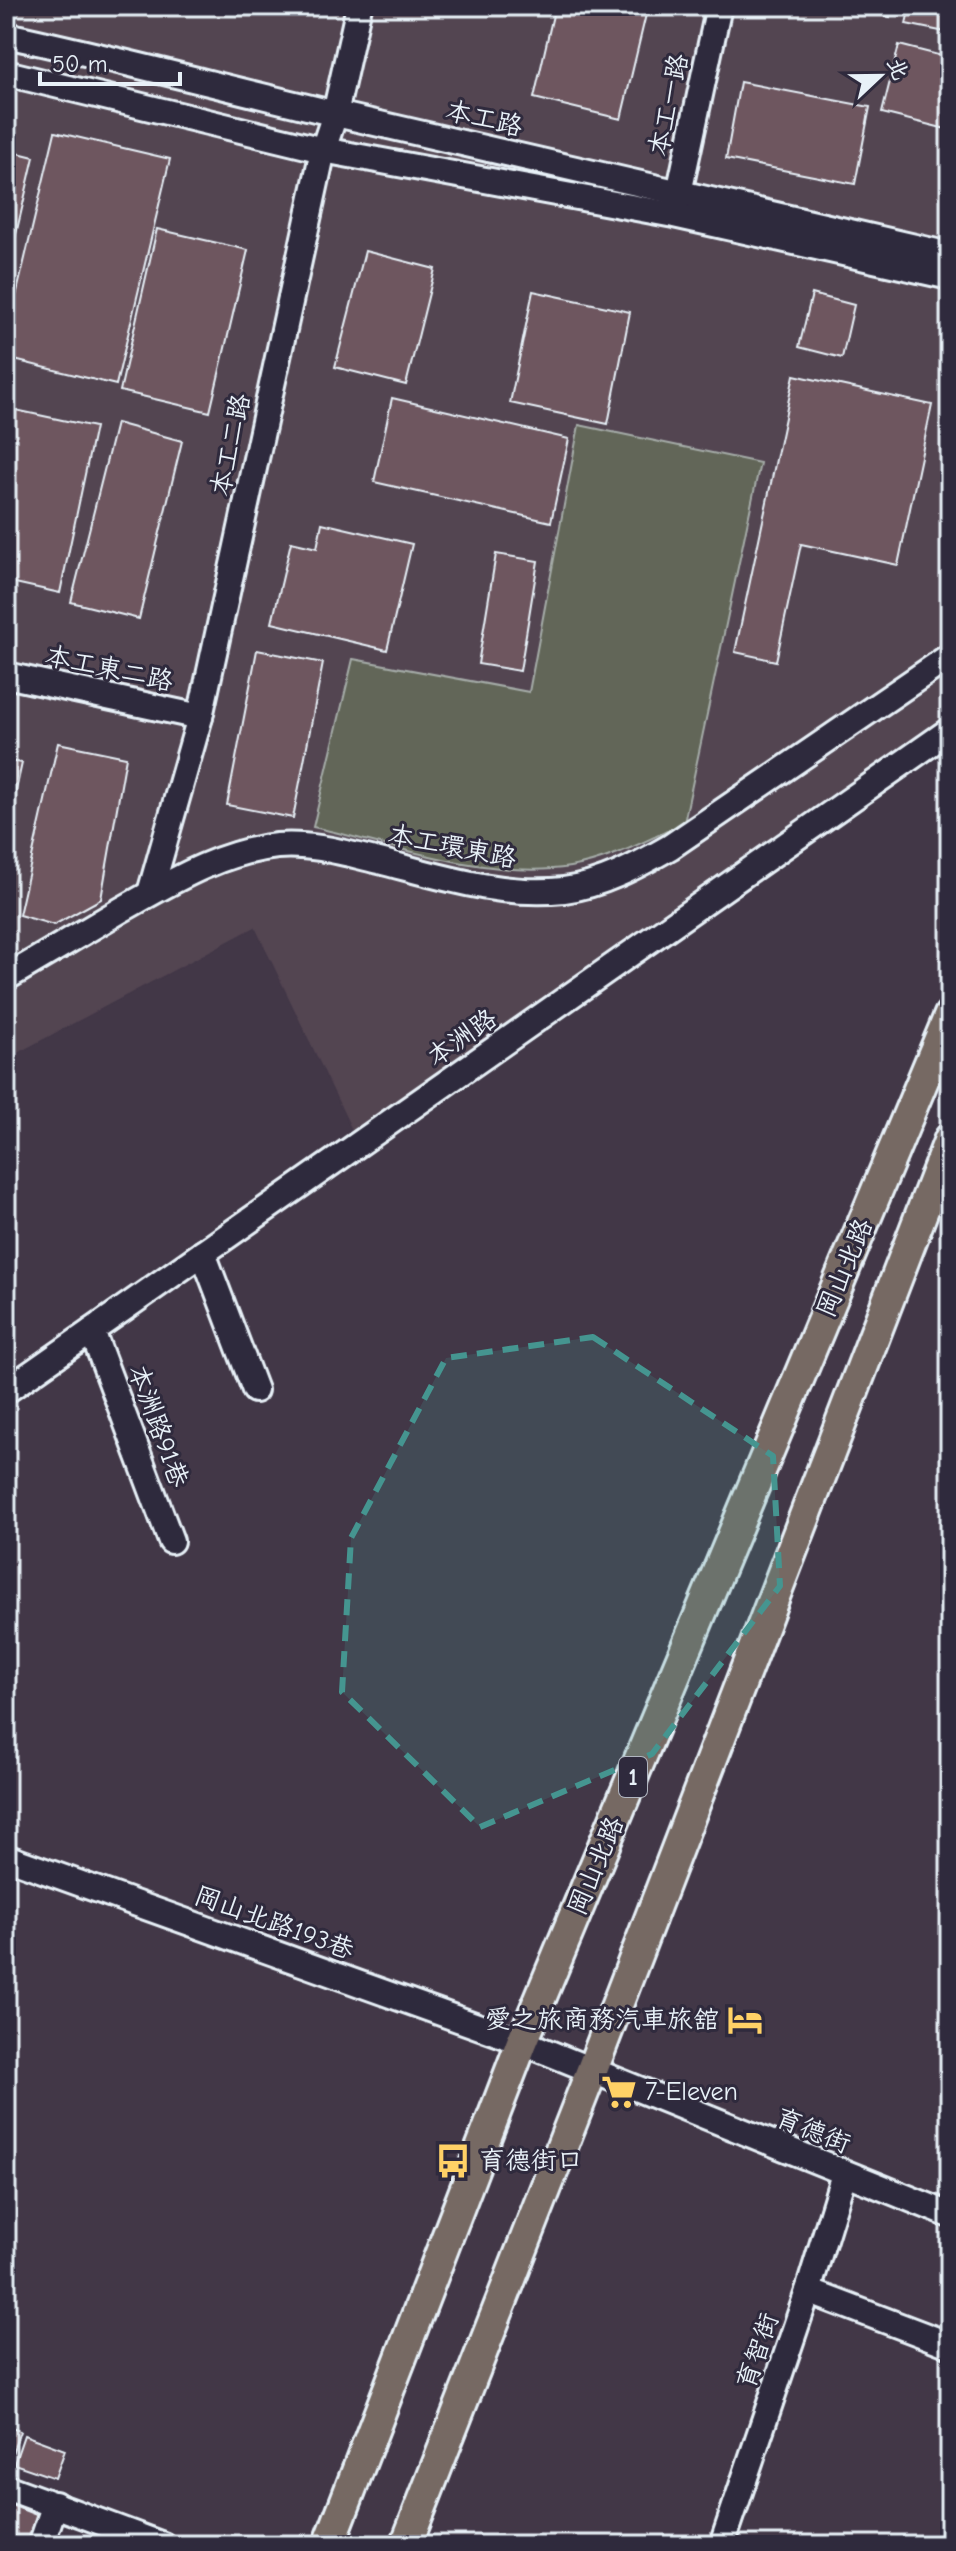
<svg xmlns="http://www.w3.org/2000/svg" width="956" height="2551" font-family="'Comic Neue','LXGW WenKai TC',sans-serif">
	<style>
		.built { fill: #524451 }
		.green { fill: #626658; stroke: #a5aca8; stroke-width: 2 }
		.building { fill: #6e565f; stroke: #e8f1f8; stroke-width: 2 }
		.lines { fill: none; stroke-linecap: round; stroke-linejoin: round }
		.minor-casing { stroke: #e8f1f8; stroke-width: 30 }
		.major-casing { stroke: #e8f1f8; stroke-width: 36 }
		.minor { stroke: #2f2a3d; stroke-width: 24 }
		.major { stroke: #766964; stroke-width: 30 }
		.marked { fill: #459590; fill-opacity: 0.2; stroke: #459590; stroke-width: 6; stroke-dasharray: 16 10; stroke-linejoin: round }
		.labels { text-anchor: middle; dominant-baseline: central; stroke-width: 6; stroke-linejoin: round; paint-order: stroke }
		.shield { fill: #2f2a3d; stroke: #b0b5c0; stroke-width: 2 }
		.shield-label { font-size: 24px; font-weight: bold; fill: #e8f1f8 }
		.street-label { font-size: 26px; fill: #e8f1f8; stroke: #2f2a3d }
		.poi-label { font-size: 26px; fill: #e8f1f8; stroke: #2f2a3d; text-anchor: start }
	</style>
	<rect width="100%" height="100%" fill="#423747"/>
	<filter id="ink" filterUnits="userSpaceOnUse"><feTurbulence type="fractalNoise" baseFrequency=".0125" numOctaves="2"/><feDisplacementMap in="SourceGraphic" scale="16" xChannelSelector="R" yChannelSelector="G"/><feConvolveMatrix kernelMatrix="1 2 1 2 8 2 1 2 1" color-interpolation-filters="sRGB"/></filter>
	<g filter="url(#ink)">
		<path class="built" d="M6,6H950V718L354,1134L255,927L6,1059Z"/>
		<path class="green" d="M579,425L760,463L684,823C647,840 611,860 570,867C490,880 392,845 313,827L353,659L529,692Z"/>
		<g class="building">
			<path d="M555,6H648L621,119L534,98Z"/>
			<path d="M843,6H892L890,17Z"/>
			<path d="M910,6H950V33L906,24Z"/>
			<path d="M899,45L950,58V130L882,113Z"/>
			<path d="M740,82L870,107L855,184L726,159Z"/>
			<path d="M55,132L170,159L116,385L6,358V338Z"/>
			<path d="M6,150L34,157L6,277Z"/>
			<path d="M157,229L248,250L210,412L120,391Z"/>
			<path d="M365,251L435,269L406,385L335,367Z"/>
			<path d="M533,291L630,312L608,424L510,403Z"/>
			<path d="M812,294L854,305L842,358L799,347Z"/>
			<path d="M794,375L932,405L898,565L801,544L776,661L735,652Z"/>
			<path d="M392,398L569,439L551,522L374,482Z"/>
			<path d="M6,408L95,427L60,593L6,581Z"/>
			<path d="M116,423L182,441L139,619L71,602Z"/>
			<path d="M322,523L412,544L387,650L272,623L291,542L317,548Z"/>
			<path d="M496,554L538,561L520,671L478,664Z"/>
			<path d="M257,650L323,663L293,818L227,805Z"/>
			<path d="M58,743L126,757L101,899L54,925L19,915Z"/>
			<path d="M6,760L22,763L6,835Z"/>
			<path d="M6,2426L20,2431L9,2462L6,2461Z"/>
			<path d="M24,2435L65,2450L55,2478L14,2464Z"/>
			<path d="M6,2503L39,2516L29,2541L6,2533Z"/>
		</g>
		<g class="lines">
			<g class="minor-casing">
				<g id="minor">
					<path d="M6,35C117,59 226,88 336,114C540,162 746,207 950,255"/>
					<path d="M6,73L323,150L674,215L950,277"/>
					<path d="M676,207L719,6"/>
					<path d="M6,675L200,717"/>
					<path d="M150,893L200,717L323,150L335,114L359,6"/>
					<path d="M6,978C44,955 83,933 121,910C171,882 219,852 277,846C311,843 345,853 379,861C438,876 501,897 564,890C602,885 637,866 670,847L950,656"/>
					<path d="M203,1253L255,1390"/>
					<path d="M92,1331L171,1541"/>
					<path d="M6,1391L950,730"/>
					<path d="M6,1857L522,2042L950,2215"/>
					<path d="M808,2291L950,2345"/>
					<path d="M6,2487L163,2545"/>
					<path d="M41,2545L55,2504"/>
					<path d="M722,2545L808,2291L844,2174"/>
				</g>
			</g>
			<g class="major-casing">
				<g id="major">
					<path d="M329,2545L522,2042L950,1015"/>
					<path d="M406,2545L592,2070L950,1139"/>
				</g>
			</g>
			<use href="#minor" class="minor"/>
			<use href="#major" class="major"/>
		</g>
	</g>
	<path class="marked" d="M593,1337L773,1456L780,1586L652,1754L480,1827L342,1692L351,1538L446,1358Z"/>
	<defs>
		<g id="hotel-bare" transform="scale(2.76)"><path d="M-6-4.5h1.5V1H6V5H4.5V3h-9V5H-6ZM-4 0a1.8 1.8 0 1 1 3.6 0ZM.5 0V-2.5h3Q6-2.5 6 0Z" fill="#ffd166" stroke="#2f2a3d" stroke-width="2.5" paint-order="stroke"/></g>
		<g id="supermarket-bare" transform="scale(2.76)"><path d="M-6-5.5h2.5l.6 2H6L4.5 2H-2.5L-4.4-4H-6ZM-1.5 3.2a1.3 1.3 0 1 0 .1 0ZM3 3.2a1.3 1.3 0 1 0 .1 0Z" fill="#ffd166" stroke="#2f2a3d" stroke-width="2.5" paint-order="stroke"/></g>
		<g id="bus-bare" transform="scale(2.76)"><path d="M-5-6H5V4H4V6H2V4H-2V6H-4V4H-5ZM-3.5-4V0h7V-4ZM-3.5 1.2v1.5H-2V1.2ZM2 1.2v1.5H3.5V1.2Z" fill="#ffd166" stroke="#2f2a3d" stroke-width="2.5" paint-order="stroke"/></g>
	</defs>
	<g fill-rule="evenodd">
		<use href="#hotel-bare" x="745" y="2020"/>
		<use href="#supermarket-bare" x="619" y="2092"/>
		<use href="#bus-bare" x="453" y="2161"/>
	</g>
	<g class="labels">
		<rect class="shield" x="619" y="1757" width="28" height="40" rx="6"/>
		<g class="shield-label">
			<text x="633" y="1777">1</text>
		</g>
		<g class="street-label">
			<text transform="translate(669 105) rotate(-78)">本工一路</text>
			<text transform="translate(484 119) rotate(13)">本工路</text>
			<text transform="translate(231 445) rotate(-78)">本工二路</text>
			<text transform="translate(109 669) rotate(12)">本工東二路</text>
			<text transform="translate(452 847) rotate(11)">本工環東路</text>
			<text transform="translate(462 1038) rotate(-35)">本洲路</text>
			<text transform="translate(845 1268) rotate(-67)">岡山北路</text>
			<text transform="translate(158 1426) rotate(70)">本洲路91巷</text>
			<text transform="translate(596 1866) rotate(-67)">岡山北路</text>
			<text transform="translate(274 1923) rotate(20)">岡山北路193巷</text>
			<text transform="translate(813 2131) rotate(22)">育德街</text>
			<text transform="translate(758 2351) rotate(-71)">育智街</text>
		</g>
		<g class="poi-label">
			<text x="719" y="2020" text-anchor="end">愛之旅商務汽車旅舘</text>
			<text x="645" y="2092">7-Eleven</text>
			<text x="479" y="2161">育德街口</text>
		</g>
	</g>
	<rect width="956" height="2551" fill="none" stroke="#2f2a3d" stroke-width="32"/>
	<rect x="16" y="16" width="924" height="2519" fill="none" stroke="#e8f1f8" stroke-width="3" filter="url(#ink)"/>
	<g transform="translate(880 76) rotate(68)" stroke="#2f2a3d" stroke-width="6" paint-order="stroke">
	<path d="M0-6L14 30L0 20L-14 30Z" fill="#e8f1f8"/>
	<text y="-12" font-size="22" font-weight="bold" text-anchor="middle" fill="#e8f1f8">北</text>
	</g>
	<path d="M40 72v12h140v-12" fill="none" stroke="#e8f1f8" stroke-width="4"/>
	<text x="52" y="72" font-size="24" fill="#e8f1f8" stroke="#2f2a3d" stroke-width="6" paint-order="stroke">50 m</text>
</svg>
